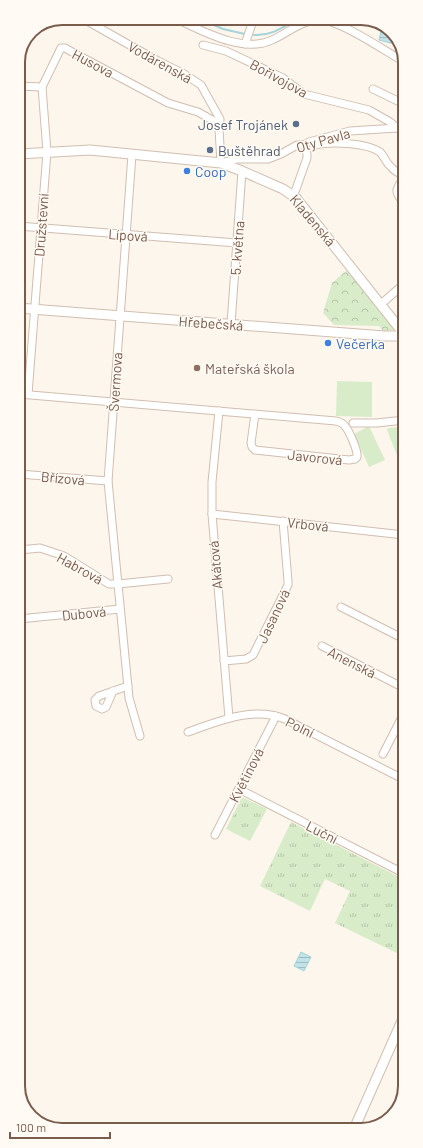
<svg xmlns="http://www.w3.org/2000/svg" width="423" height="1148" font-family="Barlow,sans-serif">
	<style>
		.grass { fill: url(#grass-tufts) }
		.park { fill: url(#park-crowns) }
		.garden { fill: #d8ecc9 }
		.water { fill: url(#water-rules); stroke: #a5d3da }
		.lines { fill: none; stroke-linecap: round; stroke-linejoin: round }
		.stream { stroke: #a5d3da; stroke-width: 2 }
		.minor-casing { stroke: #d1beb0; stroke-width: 9 }
		.tertiary-casing { stroke: #d1beb0; stroke-width: 11 }
		.minor { stroke: #fff; stroke-width: 7 }
		.tertiary { stroke: #fff; stroke-width: 9 }
		.service-dot { fill: #5c6f8a; stroke: #fffaf3; stroke-width: 1.5 }
		.shop-dot { fill: #3f7fe0; stroke: #fffaf3; stroke-width: 1.5 }
		.education-dot { fill: #8d6e63; stroke: #fffaf3; stroke-width: 1.5 }
		.labels { text-anchor: middle; dominant-baseline: central; stroke-width: 3; stroke-linejoin: round; paint-order: stroke }
		.street-label { font-size: 14px; fill: #7a5c4d; stroke: #fffaf3 }
		.service-label { font-size: 14px; fill: #4e5e75; stroke: #fffaf3; text-anchor: end }
		.shop-label { font-size: 14px; fill: #366cbe; stroke: #fffaf3; text-anchor: start }
		.education-label { font-size: 14px; fill: #785e54; stroke: #fffaf3; text-anchor: start }
		.rim { fill: none; stroke: #7a5c4d; stroke-width: 2 }
	</style>
	<defs>
		<pattern id="grass-tufts" width="24" height="20" patternUnits="userSpaceOnUse"><rect width="24" height="20" fill="#d8ecc9"/><path d="M3 7l-1-3M5 7V3M7 7l1-3M15 17l-1-3M17 17v-4M19 17l1-3" fill="none" stroke="#b4c2a5"/></pattern>
		<pattern id="park-crowns" width="20" height="18" patternUnits="userSpaceOnUse"><rect width="20" height="18" fill="#d8ecc9"/><path d="M2 6a3 3 0 1 1 6 0M12 15a3 3 0 1 1 6 0" fill="none" stroke="#b4c2a5"/></pattern>
		<pattern id="water-rules" width="6" height="5" patternUnits="userSpaceOnUse"><rect width="6" height="5" fill="#bfe3e8"/><path d="M0 2.5h6" fill="none" stroke="#a0bbbe"/></pattern>
	</defs>
	<rect width="100%" height="100%" fill="#fdf6ec"/>
	<g class="grass">
		<path d="M242,797L267,809L250,841L226,829Z"/>
		<path d="M291,822L405,880V957L335,923L350,891L325,879L310,911L260,886Z"/>
	</g>
	<path class="park" d="M347,270L395,329L384,332L379,326L334,325L323,313L332,283Z"/>
	<g class="garden">
		<path d="M337,381L372,382V417L336,416Z"/>
		<path d="M369,426L385,460L369,467L354,434Z"/>
		<path d="M401,427H403L404,429V462L400,463L387,430L388,428Z"/>
	</g>
	<g class="water">
		<path d="M382,26L390,29L403,52L394,44L379,40Z"/>
		<path d="M301,952L311,957L304,971L294,966Z"/>
	</g>
	<g class="lines">
		<g class="stream">
			<path d="M198,18L223,29L245,34"/>
			<path d="M349,18L382,28"/>
			<path d="M254,35C272,36 283,27 299,18"/>
		</g>
		<g class="minor-casing">
			<g id="minor">
				<path d="M80,18L87,21L158,61L184,74L201,85L220,119L219,129L221,163L237,159H268L281,154L297,145H304L309,142L350,131L397,128L404,131"/>
				<path d="M174,18C201,30 242,54 272,40C288,33 304,18 322,20C341,21 385,51 403,61"/>
				<path d="M245,44L254,18"/>
				<path d="M203,45L226,51L283,78L304,94L369,110L390,122L397,128"/>
				<path d="M18,86L42,87"/>
				<path d="M373,89L404,104"/>
				<path d="M316,145C331,141 367,143 380,152C385,157 386,163 391,167C394,171 399,173 404,176"/>
				<path d="M132,155L108,481L129,698L140,736"/>
				<path d="M404,178C394,191 395,191 404,204"/>
				<path d="M293,195L296,189L307,158V154L304,145"/>
				<path d="M18,226L237,243"/>
				<path d="M381,304L404,284"/>
				<path d="M231,324L242,171"/>
				<path d="M19,394L336,421C340,422 343,423 345,426C349,431 358,450 357,457L355,459L349,460L255,450L252,447L251,443L255,414"/>
				<path d="M28,394L47,152L42,87L60,50L61,48H65L74,53L168,103L198,112L214,121L219,129"/>
				<path d="M219,411L212,482V514L229,718"/>
				<path d="M353,423H377L404,420"/>
				<path d="M19,474L108,481"/>
				<path d="M212,514L404,535"/>
				<path d="M19,550L40,548L64,556L109,584H118L168,579"/>
				<path d="M341,607L404,639"/>
				<path d="M19,619L120,609"/>
				<path d="M322,646L404,688"/>
				<path d="M224,661L246,659L253,655L288,585V581L283,521"/>
				<path d="M113,691L106,707L102,709L96,706L95,700L99,696L128,686"/>
				<path d="M188,732C219,721 253,706 285,719L405,780"/>
				<path d="M383,754L404,713"/>
				<path d="M239,789L405,874"/>
				<path d="M215,835L276,716"/>
			</g>
		</g>
		<g class="tertiary-casing">
			<g id="tertiary">
				<path d="M18,154L90,150L221,163L242,171L283,189L296,198L404,334"/>
				<path d="M18,308L385,336H404"/>
				<path d="M354,1129L405,1014"/>
			</g>
		</g>
		<use href="#minor" class="minor"/>
		<use href="#tertiary" class="tertiary"/>
	</g>
	<g class="service-dot">
		<circle cx="296" cy="124" r="4"/>
		<circle cx="210" cy="150" r="4"/>
	</g>
	<g class="shop-dot">
		<circle cx="187" cy="171" r="4"/>
		<circle cx="328" cy="343" r="4"/>
	</g>
	<circle class="education-dot" cx="197" cy="368" r="4"/>
	<g class="labels">
		<g class="street-label">
			<text transform="translate(160 62) rotate(29)">Vodárenská</text>
			<text transform="translate(93 63) rotate(28)">Husova</text>
			<text transform="translate(279 78) rotate(29)">Bořivojova</text>
			<text transform="translate(323 140) rotate(-16)">Oty Pavla</text>
			<text transform="translate(313 220) rotate(50)">Kladenská</text>
			<text transform="translate(41 225) rotate(-86)">Družstevní</text>
			<text transform="translate(128 235) rotate(4)">Lípová</text>
			<text transform="translate(237 248) rotate(-86)">5. května</text>
			<text transform="translate(211 323) rotate(4)">Hřebečská</text>
			<text transform="translate(115 382) rotate(-86)">Švermova</text>
			<text transform="translate(315 457) rotate(6)">Javorová</text>
			<text transform="translate(63 478) rotate(5)">Břízová</text>
			<text transform="translate(308 524) rotate(6)">Vrbová</text>
			<text transform="translate(215 565) rotate(-95)">Akátová</text>
			<text transform="translate(80 568) rotate(29)">Habrová</text>
			<text transform="translate(84 613) rotate(-6)">Dubová</text>
			<text transform="translate(273 616) rotate(-65)">Jasanová</text>
			<text transform="translate(352 662) rotate(27)">Anenská</text>
			<text transform="translate(300 727) rotate(26)">Polní</text>
			<text transform="translate(246 775) rotate(-63)">Květinová</text>
			<text transform="translate(322 832) rotate(27)">Luční</text>
		</g>
		<g class="service-label">
			<text x="288" y="124">Josef Trojánek</text>
			<text x="218" y="150" text-anchor="start">Buštěhrad</text>
		</g>
		<g class="shop-label">
			<text x="195" y="171">Coop</text>
			<text x="336" y="343">Večerka</text>
		</g>
		<g class="education-label">
			<text x="205" y="368">Mateřská škola</text>
		</g>
	</g>
	<path d="M0 0H423V1148H0ZM62 25H361A37 37 0 0 1 398 62V1086A37 37 0 0 1 361 1123H62A37 37 0 0 1 25 1086V62A37 37 0 0 1 62 25Z" fill="#fffaf3" fill-rule="evenodd"/>
	<path class="rim" d="M62 25H361A37 37 0 0 1 398 62V1086A37 37 0 0 1 361 1123H62A37 37 0 0 1 25 1086V62A37 37 0 0 1 62 25Z"/>
	<path d="M10 1132v6h100v-6" fill="none" stroke="#7a5c4d" stroke-width="2"/>
	<text x="16" y="1132" font-size="12" fill="#7a5c4d" stroke="#fffaf3" stroke-width="3" paint-order="stroke">100 m</text>
</svg>
